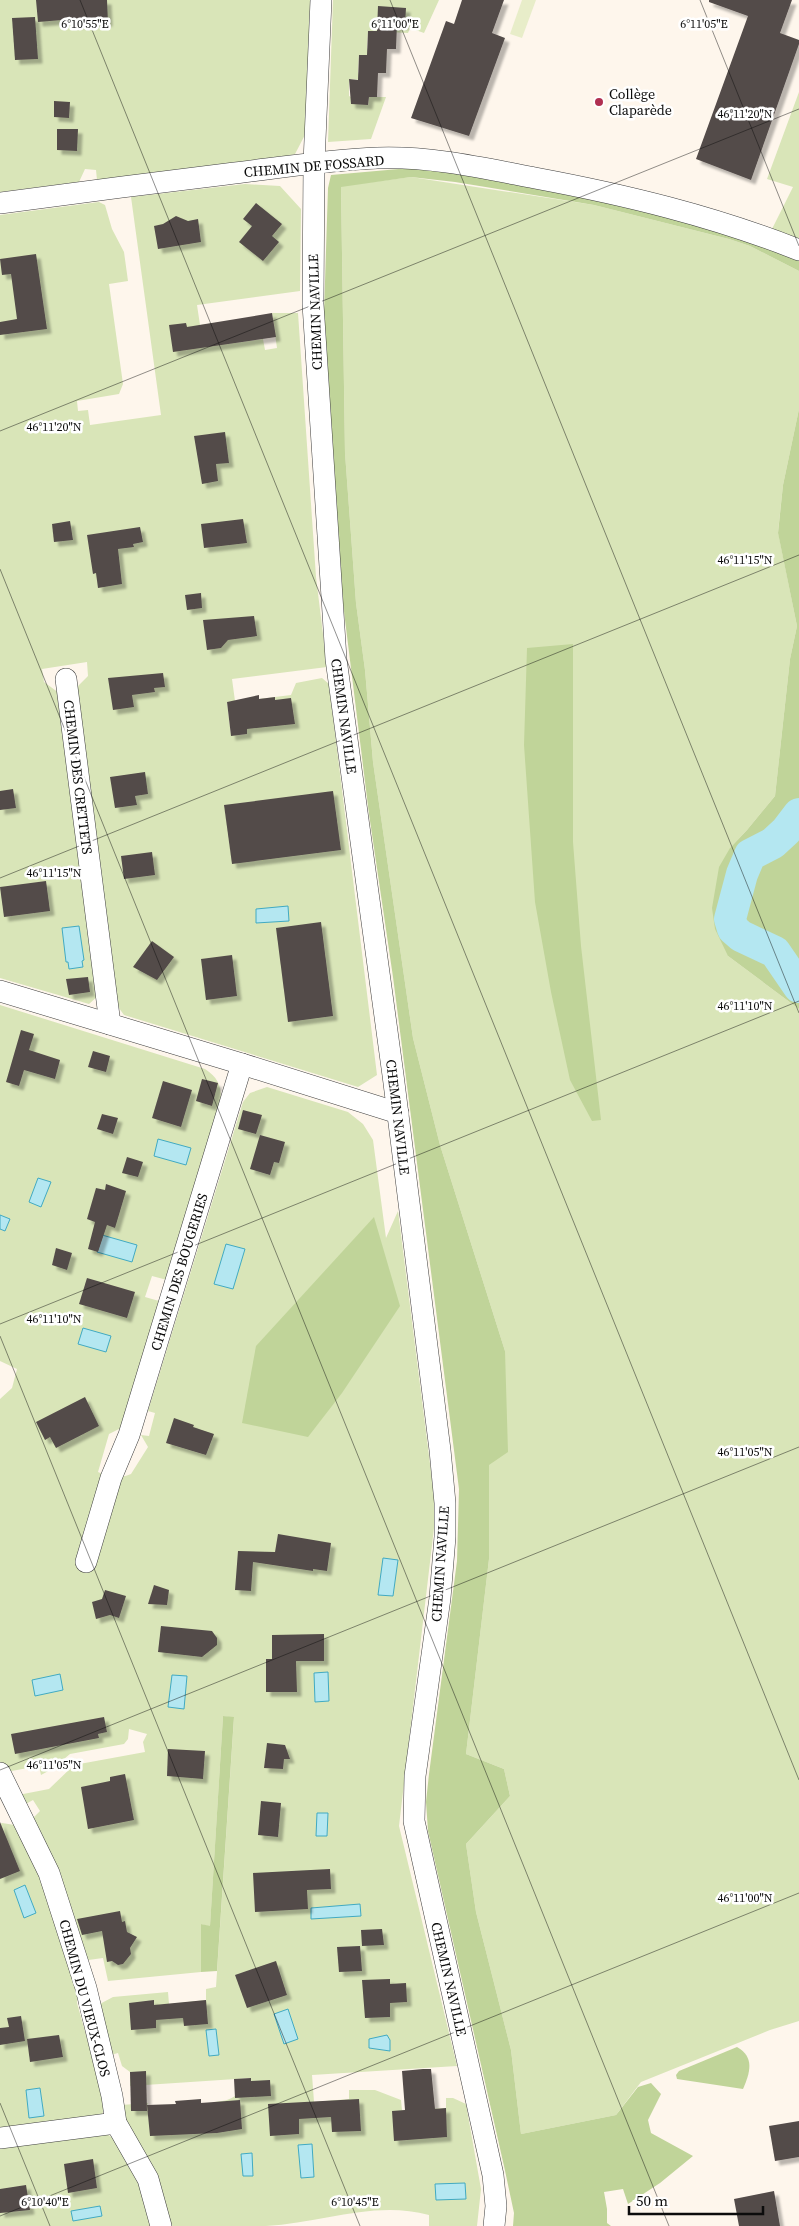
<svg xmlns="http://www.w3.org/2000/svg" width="799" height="2226" font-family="'Source Serif 4',serif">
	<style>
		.green { fill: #d9e5b8 }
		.forest { fill: #c0d499 }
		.pitch { fill: #e8edc9 }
		.water { fill: #b4e7f1; stroke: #41aac2 }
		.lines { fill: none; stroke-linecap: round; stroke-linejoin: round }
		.river { stroke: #b4e7f1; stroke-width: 32 }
		.building { fill: #534b49; filter: url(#shadow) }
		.minor-casing { stroke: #3f3f3f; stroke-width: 22 }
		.minor { stroke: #fff; stroke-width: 21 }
		.ticks { fill: none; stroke: #0c0c0c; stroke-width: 1; stroke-opacity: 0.45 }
		.poi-dot { fill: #b02f51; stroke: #fff; stroke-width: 2 }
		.labels { text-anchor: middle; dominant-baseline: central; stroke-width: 5; stroke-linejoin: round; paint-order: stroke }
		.poi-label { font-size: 14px; fill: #0c0c0c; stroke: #fff; text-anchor: start }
		.street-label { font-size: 14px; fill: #0c0c0c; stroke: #fff }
		.ticks-label { font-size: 12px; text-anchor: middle; fill: #0c0c0c; stroke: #fff; stroke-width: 5; stroke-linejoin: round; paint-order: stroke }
	</style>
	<defs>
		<filter id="shadow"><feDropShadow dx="4.5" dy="4.5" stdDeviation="1" flood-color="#0004"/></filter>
	</defs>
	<rect width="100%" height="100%" fill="#fef6ec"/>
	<g class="green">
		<path d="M0,0H310L307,131L295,154L272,160L97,180L96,170L85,169L79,182L0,192Z"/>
		<path d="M333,0H439L424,33L410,28L408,33L368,31L367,48L370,55H359L358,72L361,80L349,79V96L368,105L369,97H386L371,139L328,142Z"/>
		<path d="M799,92V243L770,233L793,187L767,179Z"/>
		<path d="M411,177L594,205L729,239L750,246L799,271V409L783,485L778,532L797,626L790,659L775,796L747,830L730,848L728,956L799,1009V2021L770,2030L641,2082L616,2115L521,2134L511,2050L476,1912L466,1844L510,1796L504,1769L466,1754L489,1559V1465L505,1351L440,1145L413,1038L373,762L365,670L356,603L345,453L341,186Z"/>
		<path d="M245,184L280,186L301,209L300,291L197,305L200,325L222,322L225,344L263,339L265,350L277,348L272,313H298L316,577L327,667L232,679L235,701L227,702L231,735L247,734L246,725L262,723L259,699L291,695L296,683L322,678L329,684L377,1075L358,1087L124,1015L116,1004L74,690L88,676L87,662L42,669L44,682L59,693L99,995L89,1004L0,978V215L99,202L105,205L112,229L124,252L128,281L109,284L123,384L119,394L77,401L78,411L88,410L90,425L161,415L131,197Z"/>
		<path d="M0,1005L205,1069C217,1077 221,1084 221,1099L167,1280L152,1276L145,1297L159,1301L121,1428L109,1434L98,1472C111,1478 118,1479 131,1474L148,1447L141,1435L149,1436L155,1413L148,1411L243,1102L250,1093L267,1087L348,1112L363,1124L373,1140L386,1238L398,1211L436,1511L399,1826L457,2066L312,2075L314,2102L349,2099V2090H375L401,2100L402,2110L446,2108V2098H453L466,2104L481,2189L477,2226H429V2215C375,2200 321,2223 266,2226C234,2226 200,2226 167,2226L130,2138L121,2105L148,2103L147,2105L217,2132L215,2102C236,2100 238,2094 251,2078L130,2086V2072L122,2066L118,2053L107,2056L96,2006L113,1997L168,1992L169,2004L206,2000V1989L216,1987L234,1718L223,1716L210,1927L201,1924V1972L108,1981L103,1958L81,1961L31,1820L40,1811L33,1800L24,1805L18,1795L49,1789L74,1765L145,1752L143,1742L147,1734L129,1729L128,1739L124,1744L70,1754L52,1769L41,1775L39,1766L6,1772L0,1762V1399L12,1388L17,1369L0,1361Z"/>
		<path d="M2,1823L21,1826L52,1900L78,1994L77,2003L88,2042L91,2045L106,2106L100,2118L0,2131V1824Z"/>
		<path d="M105,2133C141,2153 144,2190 151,2226H0V2147Z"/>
	</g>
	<g class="forest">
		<path d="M410,168L442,169L599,195L799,255V271L750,246L729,239L594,205L455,182L411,177L341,187L345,453L356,603L365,670L373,762L413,1038L440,1145L505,1351L508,1452L489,1465V1559L466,1754L504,1769L510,1796L466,1844L476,1912L511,2050L521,2134L616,2115L638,2087L651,2083L661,2094L648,2120L651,2133L693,2156L660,2183L628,2204L623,2189L604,2192L607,2209V2223L611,2226H513L514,2213L504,2166L428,1831L426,1802L429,1774L457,1561L459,1489L393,977L369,814L337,555L324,313L328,188L331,175Z"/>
		<path d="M799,409V1009L728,956L715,929L712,908L719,867L730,848L747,830L775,796L790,659L797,626L778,533L783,485Z"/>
		<path d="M573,644V842L581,946L601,1120L592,1121L570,1080L551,992L535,902L524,745L527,648Z"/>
		<path d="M374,1217L400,1306L342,1393L308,1437L242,1423L256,1346Z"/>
		<path d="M223,1716L234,1717L217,1971L201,1972V1924L210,1926Z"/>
		<path d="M737,2047C755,2057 750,2073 743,2089L677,2079L676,2075L679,2071Z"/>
	</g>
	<path class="pitch" d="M522,0H536L522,38L510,34Z"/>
	<g class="water">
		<path d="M288,906L289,921L256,923V909Z"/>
		<path d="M79,926L84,960L82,961L83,967L69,969L68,962H66L62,928Z"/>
		<path d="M158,1139L191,1148L186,1165L154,1156Z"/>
		<path d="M38,1178L51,1182L41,1207L29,1202Z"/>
		<path d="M0,1215L10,1219L5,1231L0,1229Z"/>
		<path d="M102,1235L137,1245L132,1262L97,1252Z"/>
		<path d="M226,1244L245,1249L233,1289L214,1284Z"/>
		<path d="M83,1328L111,1336L106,1352L78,1344Z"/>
		<path d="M383,1558L398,1560L393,1596L378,1595Z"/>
		<path d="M328,1672L329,1701L315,1702L314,1673Z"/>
		<path d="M60,1674L63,1690L35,1696L32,1680Z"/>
		<path d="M172,1675L187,1676L184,1709L168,1707Z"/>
		<path d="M317,1813H328L327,1836H316Z"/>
		<path d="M25,1885L36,1913L24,1918L14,1890Z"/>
		<path d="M360,1904L361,1916L311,1919V1908Z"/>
		<path d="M288,2009L298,2039L284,2044L274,2014Z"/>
		<path d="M216,2029L219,2055L209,2056L206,2030Z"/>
		<path d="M387,2035L390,2040V2051L369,2048V2039Z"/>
		<path d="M40,2088L44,2116L29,2118L26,2090Z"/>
		<path d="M312,2144L314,2177L301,2178L298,2145Z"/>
		<path d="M252,2153L253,2176H243L241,2154Z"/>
		<path d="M465,2183L466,2199L436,2200L435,2184Z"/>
		<path d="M100,2206L102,2216L73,2221L71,2211Z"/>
	</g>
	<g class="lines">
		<path class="river" d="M799,814L786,831L773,843L750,855L742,874L730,919L733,929L741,936L775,952L799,987"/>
	</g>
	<g class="building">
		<path d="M36,0H107L108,22L75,24L74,19L38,22Z"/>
		<path d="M462,0H504L492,33L505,38L469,136L411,118L446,21L454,24Z"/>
		<path d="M709,0H792L780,33L799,40V44L751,180L696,159L748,16L709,2Z"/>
		<path d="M378,6L406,8L405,25L397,24L396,49H387L386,73H378L377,97H369L368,105L351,104L349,79L358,80L359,55H367L368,31H377Z"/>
		<path d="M35,17L38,59L15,60L12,18Z"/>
		<path d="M54,101L70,102L69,118L54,117Z"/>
		<path d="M57,129H78L77,151L57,150Z"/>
		<path d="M256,203L282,224L272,236L279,242L263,261L239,242L252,226L243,219Z"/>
		<path d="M176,216L188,221L198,219L201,242L158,249L154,226L163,224Z"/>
		<path d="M36,254L47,329L0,335V322L17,319L11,274L2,275L0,259Z"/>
		<path d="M272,313L276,337L173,352L169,325L186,323L187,327Z"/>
		<path d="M225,432L229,463L216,464L218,481L202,484L194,436Z"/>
		<path d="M243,519L247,543L204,548L201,524Z"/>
		<path d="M70,521L73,540L54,542L52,524Z"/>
		<path d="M140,527L143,542L133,544L134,547L118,549L122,584L98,588L96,573L93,574L87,535Z"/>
		<path d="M201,593L202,608L187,610L185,595Z"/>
		<path d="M254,616L257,636L228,640L221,648L207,650L203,620Z"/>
		<path d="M163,673L165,687L154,688L155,692L132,695L134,707L113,710L108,678Z"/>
		<path d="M259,695V699L275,697V700L291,698L295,724L247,729V734L231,736L227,702Z"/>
		<path d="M145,772L148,794L135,796L137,805L115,808L110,777Z"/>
		<path d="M13,789L16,808L0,810V791Z"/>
		<path d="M333,791L341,850L232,864L224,805Z"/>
		<path d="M152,852L155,875L124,879L121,856Z"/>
		<path d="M46,881L50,911L4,917L0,887Z"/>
		<path d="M321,922L333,1016L288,1022L276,928Z"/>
		<path d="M152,941L174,957L157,980L133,967Z"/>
		<path d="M232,955L237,996L206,1000L201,959Z"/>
		<path d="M88,977L90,992L69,995L66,979Z"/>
		<path d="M21,1030L34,1034L29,1050L60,1060L55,1079L24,1070L19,1086L6,1082Z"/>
		<path d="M93,1051L110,1056L106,1072L88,1067Z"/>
		<path d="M202,1079L218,1083L212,1106L196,1101Z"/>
		<path d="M163,1081L192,1090L181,1127L152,1118Z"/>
		<path d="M243,1110L262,1115L256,1134L238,1129Z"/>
		<path d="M102,1114L118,1118L113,1134L97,1129Z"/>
		<path d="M260,1135L285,1142L279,1163L274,1162L270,1175L250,1169Z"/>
		<path d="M127,1157L143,1162L138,1177L122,1173Z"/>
		<path d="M106,1184L126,1191L115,1228L107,1225L98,1252L88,1249L95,1222L87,1219L96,1188L105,1190Z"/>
		<path d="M56,1248L72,1253L67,1270L52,1265Z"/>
		<path d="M87,1278L135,1292L127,1318L79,1304Z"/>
		<path d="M85,1397L99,1426L56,1448L50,1437L45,1440L36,1422Z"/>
		<path d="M174,1418L194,1425L193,1427L214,1434L206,1455L166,1443Z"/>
		<path d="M278,1534L331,1543L327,1571L313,1569V1571L253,1562L251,1591L235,1590L238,1551L275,1552Z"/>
		<path d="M154,1585L169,1590L167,1605L148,1604Z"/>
		<path d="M105,1590L126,1596L119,1618L110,1615L96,1619L92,1602L102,1599Z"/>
		<path d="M161,1626L212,1631L217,1638V1645L202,1657L158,1652Z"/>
		<path d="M324,1634V1661H296L297,1692H266V1659H272V1635Z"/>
		<path d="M104,1717L107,1732L98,1734L99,1738L15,1754L11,1734Z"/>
		<path d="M267,1743L285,1745L290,1759H284L283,1769L264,1768Z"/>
		<path d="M168,1749L205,1751L203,1779L167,1776Z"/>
		<path d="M125,1774L134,1820L88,1829L81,1787L110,1781V1777Z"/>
		<path d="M261,1801L281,1803L278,1837L258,1835Z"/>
		<path d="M0,1822L20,1871L0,1879Z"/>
		<path d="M330,1869L331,1889L307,1890L308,1909L255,1912L253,1873Z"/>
		<path d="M120,1911L122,1922L125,1921L127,1932L137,1937L130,1948L131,1954L123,1964L118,1965L112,1961L107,1962L102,1931L82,1935L77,1919Z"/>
		<path d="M382,1929L384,1945L362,1946L361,1930Z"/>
		<path d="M360,1946L362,1971L339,1972L337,1947Z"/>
		<path d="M276,1961L287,1995L247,2008L235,1975Z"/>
		<path d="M390,1979V1984L406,1983L407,2002L390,2003V2017L365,2018L362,1980Z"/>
		<path d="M154,2000V2005L206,2000L208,2024L184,2026L183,2018L156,2020V2028L131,2030L129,2003Z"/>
		<path d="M21,2016L25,2041L0,2045V2028L9,2027L7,2018Z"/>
		<path d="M59,2035L63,2057L30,2062L27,2039Z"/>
		<path d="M423,2069H431L435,2109L446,2108L447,2137L394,2141L392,2111L405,2110L402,2071Z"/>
		<path d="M146,2071L147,2111H131L130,2072Z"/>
		<path d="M251,2078V2081L270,2080L271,2096L235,2098L234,2079Z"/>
		<path d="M201,2099V2103L240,2100L242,2129L217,2133L150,2136L147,2105L176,2104L175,2101Z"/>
		<path d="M359,2099L361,2131L332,2132L331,2117L299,2119V2134L270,2136L268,2104Z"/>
		<path d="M799,2121V2157L775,2161L769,2126Z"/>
		<path d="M93,2159L97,2188L68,2193L64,2164Z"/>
		<path d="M26,2185L30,2210L0,2213V2189Z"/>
		<path d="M774,2191L780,2226H739L734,2199Z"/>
	</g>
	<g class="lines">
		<g class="minor-casing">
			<g id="minor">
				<path d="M321,0L314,163L313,304L336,659L393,1075L440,1450L445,1503V1537L440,1598L415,1776L414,1821L493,2175L496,2206L494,2226"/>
				<path d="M0,203C76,193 151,183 227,174C277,168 327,160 377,158C431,156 483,168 535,178C626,195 713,216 799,250"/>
				<path d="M66,679L110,1024"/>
				<path d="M0,991L242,1064L398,1113"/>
				<path d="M86,1562L111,1478L129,1435L242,1064"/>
				<path d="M0,1773L49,1873L86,1988L112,2096L116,2123L148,2179L161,2226"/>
				<path d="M0,2138L116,2123"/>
			</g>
		</g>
		<use href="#minor" class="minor"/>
	</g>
	<path class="ticks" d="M80,0L799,1780M390,0L799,1013M700,0L799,246M0,431L799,109M0,569L669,2226M0,878L799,555M0,1324L799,1001M0,1336L360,2226M0,1770L799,1447M0,2103L50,2226M0,2216L799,1893"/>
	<circle class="poi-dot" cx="599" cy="102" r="5"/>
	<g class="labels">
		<g class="poi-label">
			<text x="609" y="94">Collège<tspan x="609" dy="16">Claparède</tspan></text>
		</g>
		<g class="street-label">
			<text transform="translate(314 166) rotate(-5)">CHEMIN DE FOSSARD</text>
			<text transform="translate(315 312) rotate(-92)">CHEMIN NAVILLE</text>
			<text transform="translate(344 716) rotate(82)">CHEMIN NAVILLE</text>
			<text transform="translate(78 777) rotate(83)">CHEMIN DES CRETTETS</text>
			<text transform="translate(398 1117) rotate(83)">CHEMIN NAVILLE</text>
			<text transform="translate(179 1272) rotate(-73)">CHEMIN DES BOUGERIES</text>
			<text transform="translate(440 1564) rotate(-86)">CHEMIN NAVILLE</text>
			<text transform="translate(449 1979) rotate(77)">CHEMIN NAVILLE</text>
			<text transform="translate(85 1998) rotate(75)">CHEMIN DU VIEUX-CLOS</text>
		</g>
	</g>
	<g class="ticks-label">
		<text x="85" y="28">6°10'55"E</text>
		<text x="395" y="28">6°11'00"E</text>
		<text x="704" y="28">6°11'05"E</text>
		<text x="745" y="118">46°11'20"N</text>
		<text x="54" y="431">46°11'20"N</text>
		<text x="745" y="564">46°11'15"N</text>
		<text x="54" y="877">46°11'15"N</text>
		<text x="745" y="1010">46°11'10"N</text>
		<text x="54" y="1323">46°11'10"N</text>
		<text x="745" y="1456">46°11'05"N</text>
		<text x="54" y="1769">46°11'05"N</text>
		<text x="745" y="1902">46°11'00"N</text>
		<text x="45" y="2206">6°10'40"E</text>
		<text x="355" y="2206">6°10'45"E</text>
	</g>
	<path d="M629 2206v8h134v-8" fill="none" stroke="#0c0c0c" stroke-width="2.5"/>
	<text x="636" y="2206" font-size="15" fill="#0c0c0c" stroke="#ffffff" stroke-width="4" paint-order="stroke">50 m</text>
</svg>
